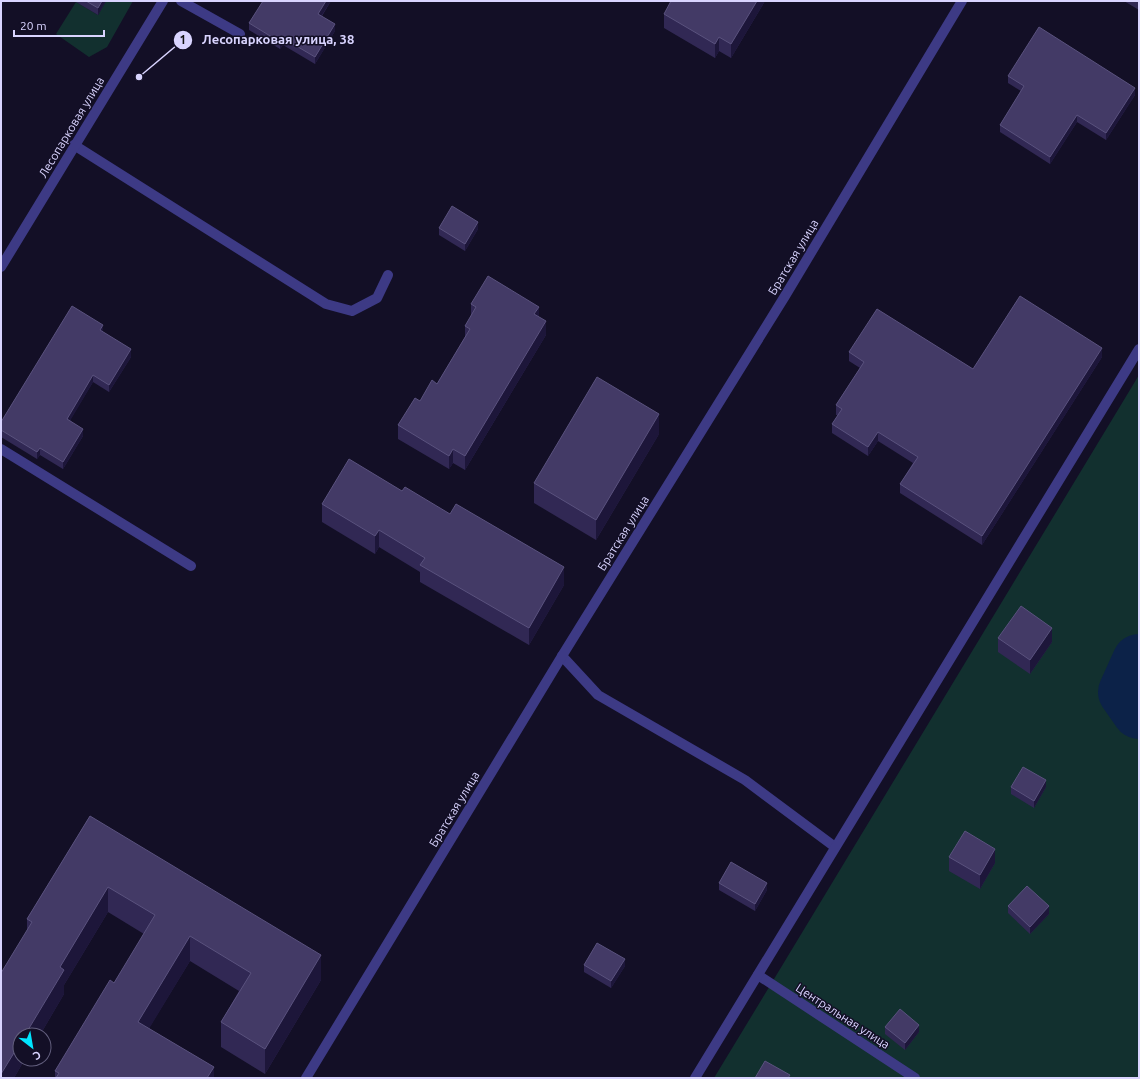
<svg xmlns="http://www.w3.org/2000/svg" width="1140" height="1079" font-family="Ubuntu,sans-serif">
	<style>
		.green { fill: #12302f }
		.lines { fill: none; stroke-linecap: round; stroke-linejoin: round }
		.river { stroke: #0c2248; stroke-width: 54 }
		.service { stroke: #3d3a85; stroke-width: 10 }
		.minor { stroke: #3d3a85; stroke-width: 10 }
		.tertiary { stroke: #3d3a85; stroke-width: 10 }
		.wall { fill: #312854 }
		.shaded-wall { fill: #1d163a }
		.building { fill: #433a66; stroke: #5a527e }
		.labels { text-anchor: middle; dominant-baseline: central; stroke-width: 3; stroke-linejoin: round; paint-order: stroke }
		.street-label { font-size: 12px; fill: #d9d4ff; stroke: #130f26 }
		.leader { fill: none; stroke: #d9d4ff; stroke-width: 1.5 }
		.callout-dot { fill: #d9d4ff; stroke: #130f26; stroke-width: 1.5 }
		.mark-label { font-size: 12px; text-anchor: middle; font-weight: bold; fill: #111 }
		.callout-label { font-size: 13px; text-anchor: middle; font-weight: bold; fill: #d9d4ff; stroke: #130f26; stroke-width: 3; stroke-linejoin: round; paint-order: stroke }
	</style>
	<rect width="100%" height="100%" fill="#130f26"/>
	<g class="green">
		<path d="M106,1H133L107,47L89,57L56,34L76,2L98,15Z"/>
		<path d="M1139,375V1078H714L771,984Z"/>
	</g>
	<g class="lines">
		<path class="river" d="M1139,661L1125,692L1139,712"/>
		<g class="service">
			<path d="M181,1L240,34"/>
			<path d="M74,145L326,304L352,311L377,298L388,275"/>
			<path d="M1,449L191,566"/>
			<path d="M562,656L598,695L745,780L835,847"/>
			<path d="M758,975L915,1078"/>
		</g>
		<g class="minor">
			<path d="M306,1078L562,656L785,296L962,1"/>
			<path d="M695,1078L1139,349"/>
		</g>
		<path class="tertiary" d="M1,267L163,1"/>
	</g>
	<g class="wall">
		<path d="M76,1H106L98,15L76,2Z"/>
		<path d="M263,1H331L322,16L335,31L315,64L283,45L280,49L249,30V23Z"/>
		<path d="M765,1L731,58L719,51L715,58L664,28V14Z"/>
		<path d="M1124,1H1139V10Z"/>
		<path d="M1008,76L1135,95L1106,140L1077,122L1050,164L1000,132V125L1021,91L1008,83Z"/>
		<path d="M439,228L478,229L465,251L439,235Z"/>
		<path d="M471,304L539,317L546,335L465,470L453,463L449,469L398,439V425L420,401L437,384L465,337V326L471,316Z"/>
		<path d="M103,332L131,357L109,392L93,382L70,420L83,436L63,469L40,455L37,459L1,437V422Z"/>
		<path d="M849,352L973,369L1102,357L982,545L900,493V484L913,463L878,441L868,456L832,433V424L838,415H836V405L860,368L849,361Z"/>
		<path d="M659,434L596,540L534,503V483Z"/>
		<path d="M402,491L564,585L529,645L420,582V572L379,547L375,554L322,522V504Z"/>
		<path d="M998,638L1052,642L1030,674L998,652Z"/>
		<path d="M1011,787H1046L1034,808L1011,794Z"/>
		<path d="M90,816L321,980L265,1074L221,1047V1022L239,991L190,961L149,1028L214,1078H55V1071L114,983L144,934L108,912L64,985V994L40,1035H20L25,1059L14,1078H1L27,930V919Z"/>
		<path d="M949,857L995,863L980,889L949,871Z"/>
		<path d="M719,883L767,890L755,911L719,890Z"/>
		<path d="M1008,906L1049,914L1030,934L1008,913Z"/>
		<path d="M584,965L625,966L611,988L584,972Z"/>
		<path d="M885,1027L919,1032L905,1050L885,1034Z"/>
	</g>
	<g class="shaded-wall">
		<path d="M102,1H106L98,15V8Z"/>
		<path d="M326,1H331L318,21V14Z"/>
		<path d="M757,1H765L731,58V44Z"/>
		<path d="M335,24V31L315,64V57Z"/>
		<path d="M719,37V51L715,58V44Z"/>
		<path d="M283,38V45L280,49V42Z"/>
		<path d="M1135,88V95L1106,140V133Z"/>
		<path d="M1077,115V122L1050,164V157Z"/>
		<path d="M478,222V229L465,251V244Z"/>
		<path d="M539,307V321L534,314Z"/>
		<path d="M546,321V335L465,470V456Z"/>
		<path d="M103,325V332L100,330Z"/>
		<path d="M1102,348V357L982,545V536Z"/>
		<path d="M131,349V357L109,392V385Z"/>
		<path d="M93,375V382L67,426V419Z"/>
		<path d="M659,414V434L596,540V520Z"/>
		<path d="M83,429V436L63,469V462Z"/>
		<path d="M878,432V441L868,456V447Z"/>
		<path d="M40,448V455L37,459V452Z"/>
		<path d="M453,449V463L449,469V456Z"/>
		<path d="M379,530V547L375,554V536Z"/>
		<path d="M564,567V585L529,645V628Z"/>
		<path d="M1052,628V642L1030,674V660Z"/>
		<path d="M1046,780V787L1034,808V801Z"/>
		<path d="M995,849V863L980,889V875Z"/>
		<path d="M767,883V890L755,911V904Z"/>
		<path d="M108,887V912L64,985V994L40,1035H25L60,967Z"/>
		<path d="M1049,906V914L1030,934V927Z"/>
		<path d="M190,936V961L138,1047V1022Z"/>
		<path d="M321,955V980L265,1074V1049Z"/>
		<path d="M625,959V966L611,988V981Z"/>
		<path d="M919,1025V1032L905,1050V1043Z"/>
		<path d="M20,1043V1059H25L14,1078H1V1074Z"/>
		<path d="M214,1067V1078H207Z"/>
	</g>
	<g class="building">
		<path d="M86,1H102L98,8Z"/>
		<path d="M263,1H326L318,14L335,24L315,57L283,38L280,42L249,23Z"/>
		<path d="M671,1H757L731,44L719,37L715,44L664,14Z"/>
		<path d="M1039,27L1135,88L1106,133L1077,115L1050,157L1000,125L1024,86L1008,76Z"/>
		<path d="M452,206L478,222L465,244L439,228Z"/>
		<path d="M488,276L539,307L534,314L546,321L465,456L453,449L449,456L398,425L415,398L420,401L432,380L437,384L470,329L465,326L476,307L471,304Z"/>
		<path d="M1020,296L1102,348L982,536L900,484L918,457L878,432L868,447L832,424L842,409L836,405L864,362L849,352L877,309L973,369Z"/>
		<path d="M72,306L103,325L100,330L131,349L109,385L93,375L67,419L83,429L63,462L40,448L37,452L1,430V422Z"/>
		<path d="M597,377L659,414L596,520L534,483Z"/>
		<path d="M349,459L402,491L405,487L450,514L456,504L564,567L529,628L420,565L425,558L379,530L375,536L322,504Z"/>
		<path d="M1021,606L1052,628L1030,660L998,638Z"/>
		<path d="M1023,767L1046,780L1034,801L1011,787Z"/>
		<path d="M90,816L321,955L265,1049L221,1022L251,973L190,936L138,1022L214,1067L207,1078H56L59,1073L55,1071L110,980L114,983L155,915L108,887L60,967L64,970L25,1035H20V1043L1,1074V973L32,922L27,919Z"/>
		<path d="M965,831L995,849L980,875L949,857Z"/>
		<path d="M731,862L767,883L755,904L719,883Z"/>
		<path d="M1027,886L1049,906L1030,927L1008,906Z"/>
		<path d="M597,943L625,959L611,981L584,965Z"/>
		<path d="M900,1009L919,1025L905,1043L885,1027Z"/>
		<path d="M765,1061L790,1075L788,1078H755Z"/>
	</g>
	<g class="labels">
		<g class="street-label">
			<text transform="translate(71 127) rotate(-59)">Лесопарковая улица</text>
			<text transform="translate(793 257) rotate(-59)">Братская улица</text>
			<text transform="translate(623 533) rotate(-58)">Братская улица</text>
			<text transform="translate(454 809) rotate(-59)">Братская улица</text>
			<text transform="translate(843 1016) rotate(33)">Центральная улица</text>
		</g>
	</g>
	<path class="leader" d="M139 77L183 40"/>
	<g class="callout-dot">
		<circle cx="139" cy="77" r="4"/>
		<circle cx="183" cy="40" r="10"/>
	</g>
	<g class="mark-label">
		<text x="183" y="44">1</text>
	</g>
	<g class="callout-label">
		<text x="278" y="44">Лесопарковая улица, 38</text>
	</g>
	<rect width="1140" height="1079" fill="none" stroke="#d9d4ff" stroke-width="4"/>
	<g transform="translate(32 1047) rotate(149)"><circle r="19" fill="#130f26" stroke="#625e7d"/>
	<path d="M0-3L7 15L0 10L-7 15Z" fill="#00e5ff"/>
	<text y="-6" font-size="11" font-weight="bold" text-anchor="middle" fill="#d9d4ff">С</text>
	</g>
	<path d="M14 30v6h90v-6" fill="none" stroke="#d9d4ff" stroke-width="2"/>
	<text x="20" y="30" font-size="12" fill="#d9d4ff" stroke="#130f26" stroke-width="3" paint-order="stroke">20 m</text>
</svg>
